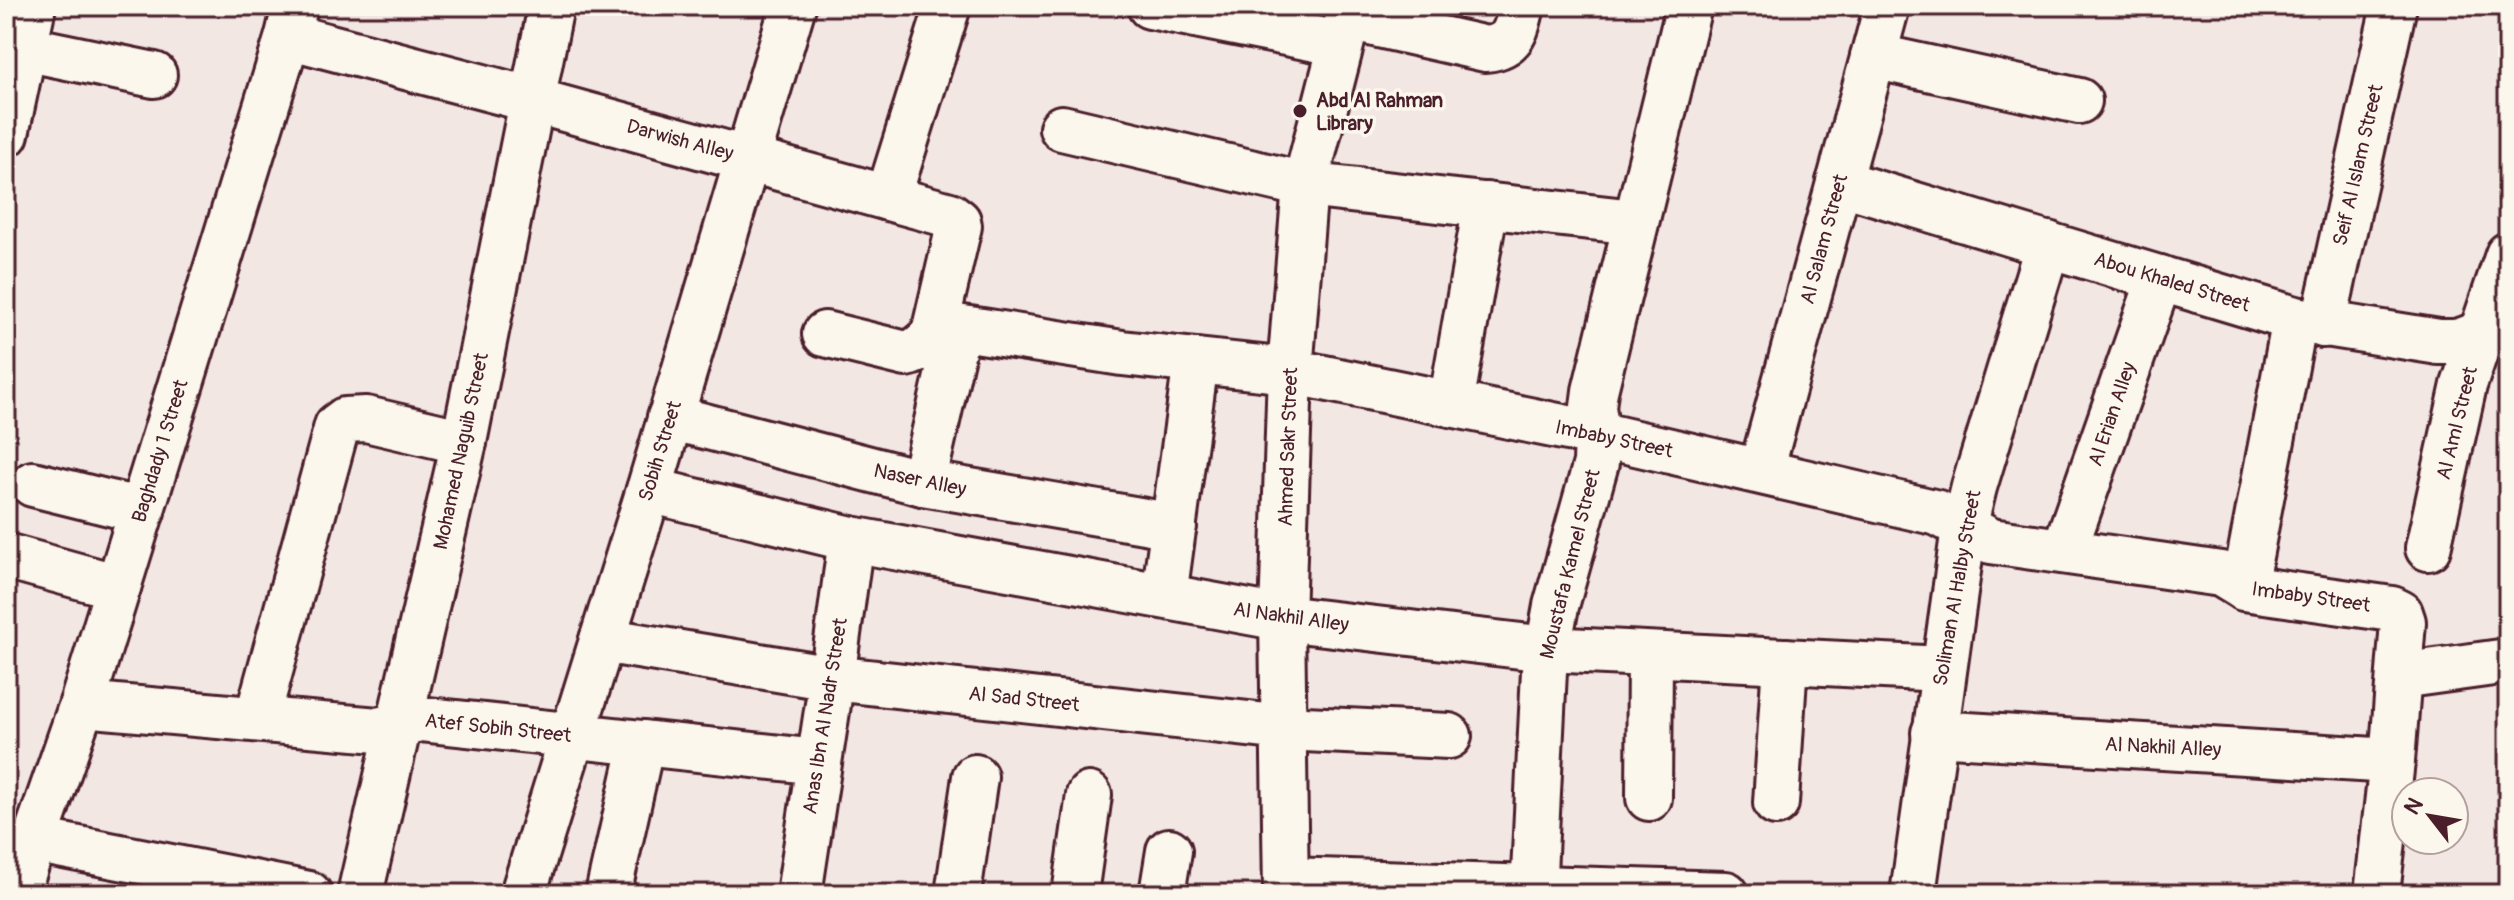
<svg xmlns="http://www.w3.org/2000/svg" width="2514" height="900" font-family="Pangolin,sans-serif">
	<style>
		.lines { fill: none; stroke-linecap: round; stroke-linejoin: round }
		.street-casing { stroke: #4a1f2b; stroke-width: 50 }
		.street { stroke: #fbf7ec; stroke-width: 44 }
		.poi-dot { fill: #4a1f2b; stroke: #fbf7ec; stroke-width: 3 }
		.labels { text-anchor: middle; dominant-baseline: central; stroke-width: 7; stroke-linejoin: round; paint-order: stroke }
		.poi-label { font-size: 20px; font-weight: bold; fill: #4a1f2b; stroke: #fbf7ec; text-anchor: start }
		.street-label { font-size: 20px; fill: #4a1f2b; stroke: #fbf7ec }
	</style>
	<rect width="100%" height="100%" fill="#f3e7e4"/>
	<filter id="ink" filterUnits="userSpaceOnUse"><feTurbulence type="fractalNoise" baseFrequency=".0125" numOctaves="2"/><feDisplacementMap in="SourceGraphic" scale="16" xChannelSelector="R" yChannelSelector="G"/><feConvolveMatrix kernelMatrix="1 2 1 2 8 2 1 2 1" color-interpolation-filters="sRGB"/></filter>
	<g filter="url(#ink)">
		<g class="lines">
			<g class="street-casing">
				<g id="street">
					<path d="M1150,6L1341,44"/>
					<path d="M1348,18L1486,49C1514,46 1516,30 1522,6"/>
					<path d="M288,36L532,100L950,215L958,221L959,226L934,333"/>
					<path d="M24,48L154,75"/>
					<path d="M1873,56L2079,101"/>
					<path d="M1062,128L1305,185L1635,222"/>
					<path d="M6,134L33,6"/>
					<path d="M1839,182L2295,319L2439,342H2455C2474,339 2488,326 2508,323"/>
					<path d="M888,198L948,6"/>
					<path d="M2323,325L2394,6"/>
					<path d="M825,334L906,354C926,350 931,331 950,326L1122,353L1290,371L1597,434L1938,513L1991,541L2221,574L2244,588L2392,609L2400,613L2403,622L2392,761L2377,894"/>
					<path d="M1451,404L1486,205"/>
					<path d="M670,417L923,483L1174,526"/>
					<path d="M1761,471L1887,6"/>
					<path d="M923,483L958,328"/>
					<path d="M33,484L142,511"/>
					<path d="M649,490L851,539L1282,618L1547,649L1943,669"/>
					<path d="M2428,548L2464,385L2508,255"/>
					<path d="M2064,551L2160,278"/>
					<path d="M6,556L118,587"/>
					<path d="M2244,588L2295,319"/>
					<path d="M1164,596L1196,361"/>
					<path d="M602,640L832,678L1284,728L1449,736"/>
					<path d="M2399,676L2508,661"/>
					<path d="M82,704L378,730L420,719L818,762"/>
					<path d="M257,719L337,426L345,420L366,419L464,442"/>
					<path d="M1934,733L2392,761"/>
					<path d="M1649,798L1650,655"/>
					<path d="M1776,803L1785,661"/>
					<path d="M33,840L309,894"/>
					<path d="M1287,880L1726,894"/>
					<path d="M16,894L82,704L288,36L295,6"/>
					<path d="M360,894L464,442L551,6"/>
					<path d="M523,894L649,490L793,6"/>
					<path d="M608,894L642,743"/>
					<path d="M799,894L832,678L851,539"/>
					<path d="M958,894L975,777"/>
					<path d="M1075,894L1089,795"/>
					<path d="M1162,894L1169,851"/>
					<path d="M1286,894L1282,618L1290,371L1305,185L1351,6"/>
					<path d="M1533,894L1544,671L1556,606L1596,463L1597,434L1593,407L1595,391L1689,6"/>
					<path d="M1913,894L1964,528L1974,487L2048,244"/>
				</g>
			</g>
			<use href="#street" class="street"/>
		</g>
	</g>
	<circle class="poi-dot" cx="1300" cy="111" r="8"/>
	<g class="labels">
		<g class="poi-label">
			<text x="1316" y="100">Abd Al Rahman<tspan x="1316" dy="23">Library</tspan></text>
		</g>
		<g class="street-label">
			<text transform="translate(680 140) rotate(15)">Darwish Alley</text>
			<text transform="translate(2358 165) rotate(-77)">Seif Al Islam Street</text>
			<text transform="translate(1824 239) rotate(-75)">Al Salam Street</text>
			<text transform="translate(2172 282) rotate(17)">Abou Khaled Street</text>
			<text transform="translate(2112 414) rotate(-71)">Al Erian Alley</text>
			<text transform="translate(2457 423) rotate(-76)">Al Aml Street</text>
			<text transform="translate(1614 439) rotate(12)">Imbaby Street</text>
			<text transform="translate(1288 447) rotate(-88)">Ahmed Sakr Street</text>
			<text transform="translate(160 451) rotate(-73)">Baghdady 1 Street</text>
			<text transform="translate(461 451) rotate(-78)">Mohamed Naguib Street</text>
			<text transform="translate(660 451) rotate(-73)">Sobih Street</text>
			<text transform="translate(920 480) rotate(12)">Naser Alley</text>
			<text transform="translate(1570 564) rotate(-76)">Moustafa Kamel Street</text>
			<text transform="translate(1957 588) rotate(-80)">Soliman Al Halby Street</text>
			<text transform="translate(2311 597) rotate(8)">Imbaby Street</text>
			<text transform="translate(1291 617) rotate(8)">Al Nakhil Alley</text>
			<text transform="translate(1024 699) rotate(6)">Al Sad Street</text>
			<text transform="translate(825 716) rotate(-81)">Anas Ibn Al Nadr Street</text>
			<text transform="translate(498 728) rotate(6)">Atef Sobih Street</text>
			<text transform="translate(2163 747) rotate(3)">Al Nakhil Alley</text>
		</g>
	</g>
	<rect width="2514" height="900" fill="none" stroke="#fbf7ec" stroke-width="32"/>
	<rect x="16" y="16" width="2482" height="868" fill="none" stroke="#4a1f2b" stroke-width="3" filter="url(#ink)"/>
	<g transform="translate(2430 816) rotate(301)"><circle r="38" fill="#fbf7ec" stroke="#b4a19f" stroke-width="2"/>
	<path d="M0-6L14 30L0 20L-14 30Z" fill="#4a1f2b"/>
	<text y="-12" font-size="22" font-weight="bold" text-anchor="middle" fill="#4a1f2b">N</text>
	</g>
</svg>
